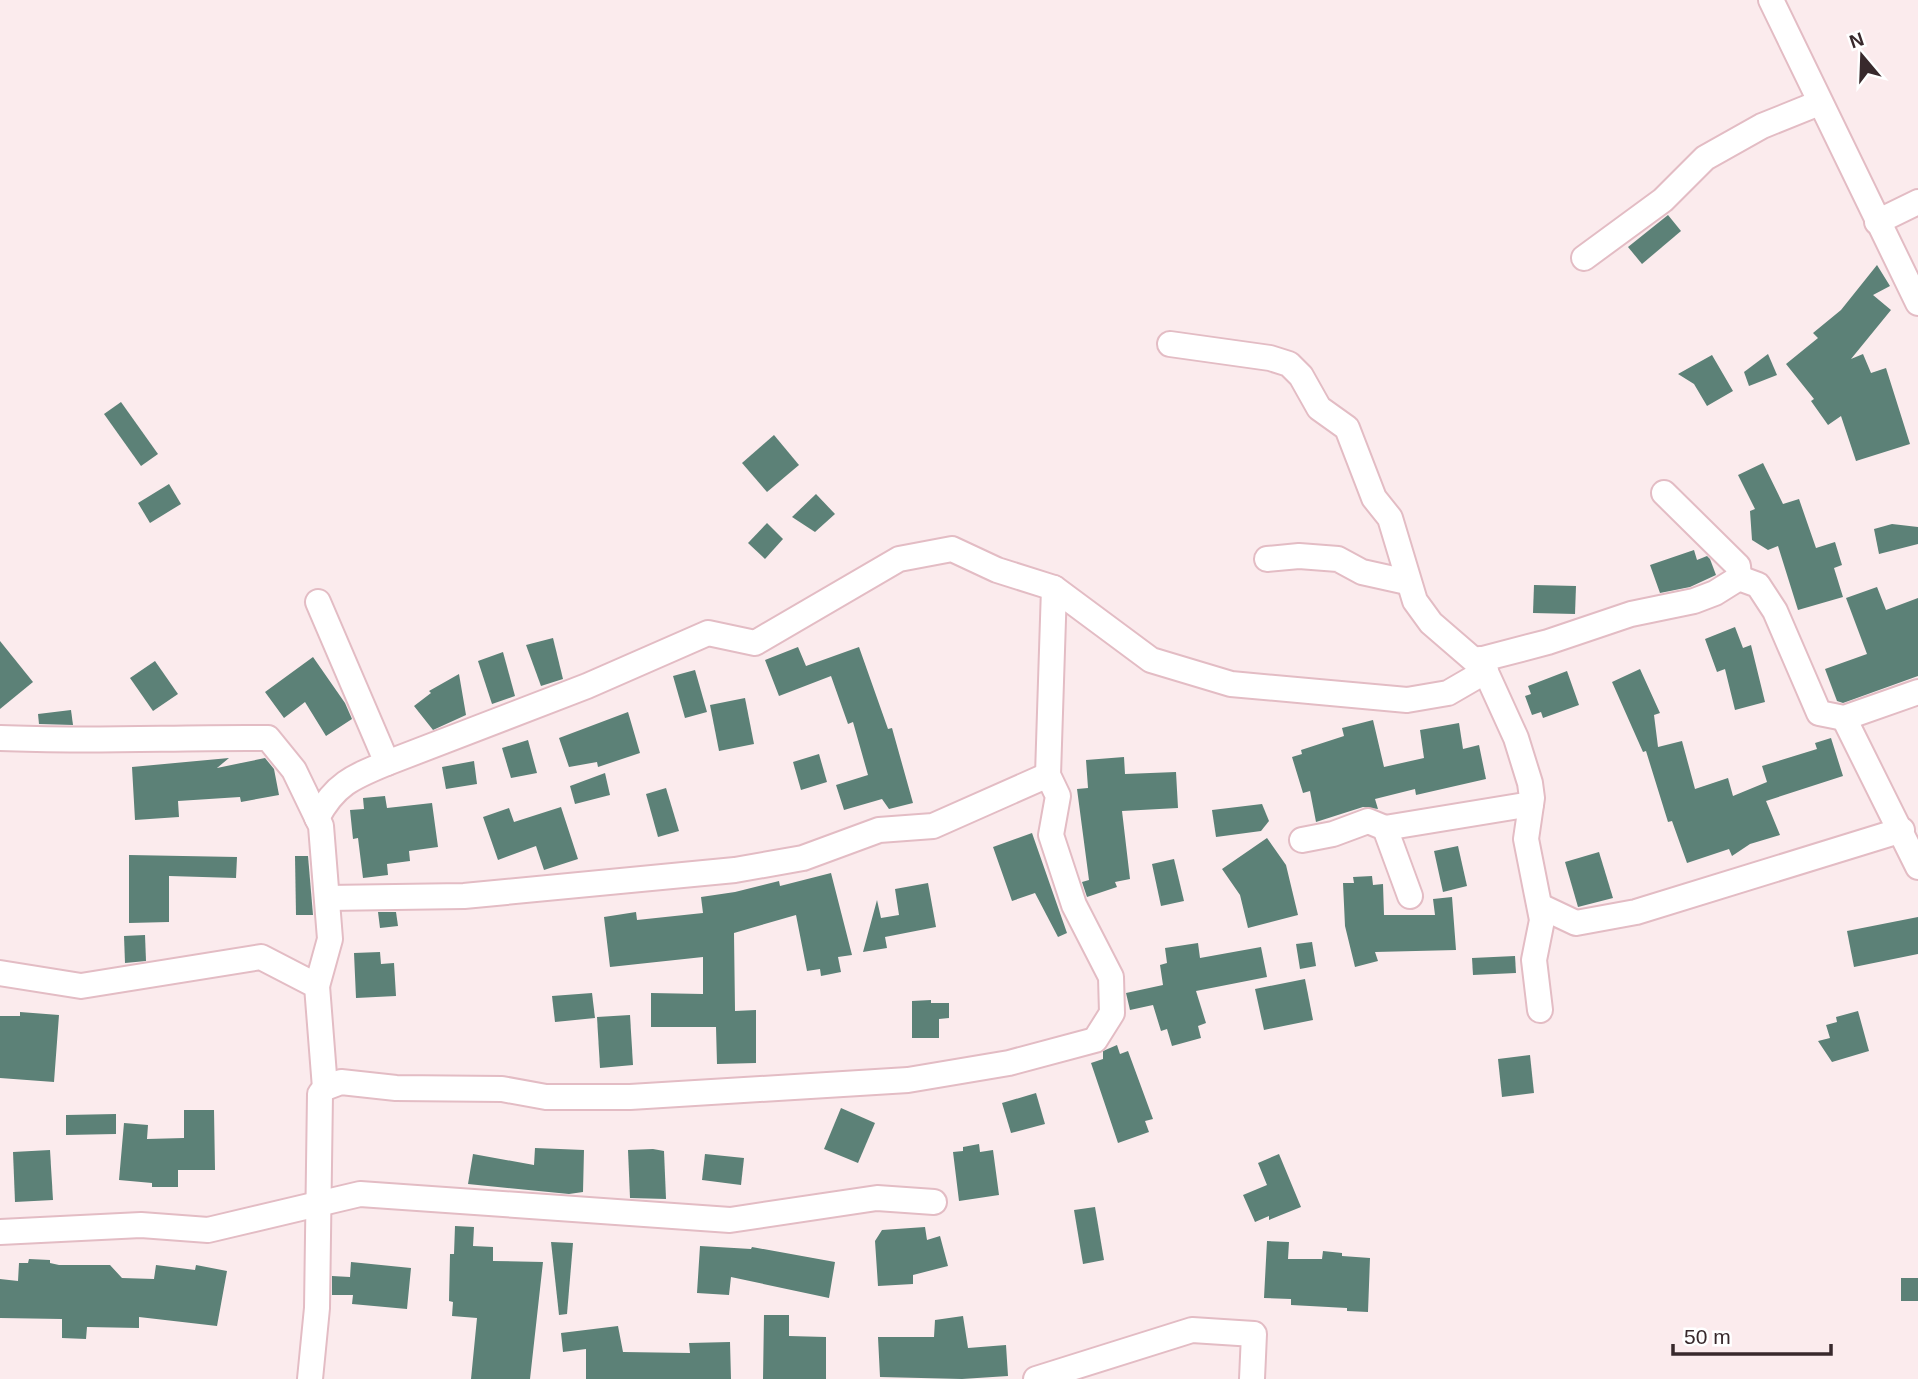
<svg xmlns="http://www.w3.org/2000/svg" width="1918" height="1379" font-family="Arial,sans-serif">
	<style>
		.building { fill: #5c8177 }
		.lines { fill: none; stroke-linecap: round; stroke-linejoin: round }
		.street-casing { stroke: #e3bcc4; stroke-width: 28 }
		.street { stroke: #fff; stroke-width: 24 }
	</style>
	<rect width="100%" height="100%" fill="#fbebed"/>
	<g class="building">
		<path d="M1668,215L1681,231L1642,264L1628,247Z"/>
		<path d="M1877,265L1890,286L1873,295L1891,310L1851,359L1863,354L1871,373L1886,368L1910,444L1856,461L1841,416L1828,425L1811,401L1814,399L1786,364L1818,338L1813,333L1841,310Z"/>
		<path d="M1768,354L1777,375L1749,386L1744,372Z"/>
		<path d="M1712,355L1733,391L1707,406L1694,384L1678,374Z"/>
		<path d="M121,402L158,454L141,466L104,414Z"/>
		<path d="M774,435L799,465L767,492L742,463Z"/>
		<path d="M1763,463L1783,504L1799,499L1816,548L1835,542L1842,565L1834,568L1843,597L1798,610L1778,546L1768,550L1752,540L1750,511L1755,509L1738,475Z"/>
		<path d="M169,484L181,504L150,523L138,503Z"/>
		<path d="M816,494L835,514L815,532L792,517Z"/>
		<path d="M767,523L783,539L765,559L748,543Z"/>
		<path d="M1892,524L1918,527V544L1879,554L1874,529Z"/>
		<path d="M1694,550L1697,560L1707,556L1710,559L1716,575L1690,587L1660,593L1650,565Z"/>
		<path d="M1534,585L1576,586L1575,614L1533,613Z"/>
		<path d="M1877,587L1886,610L1918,598V676L1843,703L1837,701L1825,669L1867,654L1846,598Z"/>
		<path d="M1735,627L1743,648L1751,645L1765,702L1735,710L1725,669L1717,672L1705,639Z"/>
		<path d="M553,638L563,679L541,686L526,645Z"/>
		<path d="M0,641L33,682L0,709Z"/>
		<path d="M798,647L806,666L859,647L888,729L892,728L913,803L889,809L882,799L844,810L836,785L868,775L853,722L848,724L831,676L779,696L765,660Z"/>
		<path d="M503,652L515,696L492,704L478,661Z"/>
		<path d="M313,657L345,703L352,719L326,736L305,702L284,718L265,692Z"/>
		<path d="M155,661L178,694L153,711L130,678Z"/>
		<path d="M1640,669L1660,713L1654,715L1658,747L1682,741L1695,789L1728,778L1733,796L1767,782L1762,766L1817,749L1815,743L1831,738L1843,776L1766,801L1780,835L1750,844L1732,856L1729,849L1687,863L1672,821L1668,822L1646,751L1643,752L1612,682Z"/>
		<path d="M695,670L707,712L685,718L673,676Z"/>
		<path d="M1567,671L1579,705L1543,718L1541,712L1532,715L1525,696L1531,694L1528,686Z"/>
		<path d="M459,674L466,715L433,730L414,706L431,693L429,691Z"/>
		<path d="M745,698L754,744L719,751L710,705Z"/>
		<path d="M71,710L73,725L39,724L38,714Z"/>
		<path d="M628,712L640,753L598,767L597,762L569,767L559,738Z"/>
		<path d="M1373,720L1384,767L1424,758L1420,730L1459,723L1463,749L1479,745L1486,779L1416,795L1415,789L1375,799L1378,809L1363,807L1316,822L1310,791L1303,793L1292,757L1302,754L1301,750L1344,736L1342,728Z"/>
		<path d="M528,740L537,773L511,778L502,748Z"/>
		<path d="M819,754L827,782L801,790L793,762Z"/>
		<path d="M1124,757L1125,774L1176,772L1178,808L1122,811L1130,879L1115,882L1117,887L1087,897L1082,882L1089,880L1077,789L1088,788L1086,760Z"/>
		<path d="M229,758L217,768L265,758L274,769L279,795L241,802L240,797L178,801L179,817L135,820L132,767Z"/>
		<path d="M474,761L477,784L446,789L442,767Z"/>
		<path d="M605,773L610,795L575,804L570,786Z"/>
		<path d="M666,788L679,831L658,837L646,794Z"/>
		<path d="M385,796L387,808L432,803L438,847L409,851L410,861L387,864L388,875L363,878L358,838L353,839L350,810L364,809L363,798Z"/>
		<path d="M1262,804L1269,821L1261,831L1216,837L1212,810Z"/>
		<path d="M561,807L578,859L544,870L536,846L498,860L483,817L509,808L514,822Z"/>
		<path d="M1032,833L1067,933L1058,937L1035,893L1012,901L993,847Z"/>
		<path d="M1267,838L1286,865L1298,915L1248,928L1240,895L1222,869Z"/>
		<path d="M1458,846L1467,886L1443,892L1434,851Z"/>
		<path d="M1599,852L1613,898L1578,907L1565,862Z"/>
		<path d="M129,855L237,857L236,878L169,876V922L129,923Z"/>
		<path d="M295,856H308L313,915H296Z"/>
		<path d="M1174,859L1184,901L1161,906L1152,864Z"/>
		<path d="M831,873L852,955L838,957L841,972L821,976L820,969L807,971L796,915L734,933L735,1011L756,1010V1063L717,1064L716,1027H651V993L703,994V957L610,967L604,917L636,912L637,920L703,913L701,897L735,892L779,881L780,886Z"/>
		<path d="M1372,876L1373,885L1383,884L1384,915H1435L1433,899L1452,897L1456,950L1375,952L1378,961L1355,967L1345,926L1343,883H1354L1353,877Z"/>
		<path d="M928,883L936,927L885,937L887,948L863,952L877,900L881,918L899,915L895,889Z"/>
		<path d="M378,912H396L398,926L380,928Z"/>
		<path d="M1918,917V954L1854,967L1847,931Z"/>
		<path d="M145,935L146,961L125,963L124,936Z"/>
		<path d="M1312,942L1316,966L1300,969L1296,944Z"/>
		<path d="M1198,943L1200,958L1261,947L1267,977L1196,991L1206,1023L1198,1026L1201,1038L1172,1046L1167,1029L1161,1031L1153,1005L1130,1010L1126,993L1163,985L1160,965L1167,963L1165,948Z"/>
		<path d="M380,952L381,964L394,963L396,996L356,998L354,953Z"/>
		<path d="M1515,956L1516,973L1473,975L1472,958Z"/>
		<path d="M1305,979L1313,1020L1264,1030L1255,989Z"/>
		<path d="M592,993L595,1018L555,1022L552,996Z"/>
		<path d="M931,1000V1003H949V1018L939,1019V1038H912V1001Z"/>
		<path d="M1858,1011L1869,1051L1832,1062L1818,1041L1830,1038L1826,1025L1837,1022L1836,1017Z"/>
		<path d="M20,1012L59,1015L54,1082L0,1078V1016H20Z"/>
		<path d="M630,1015L633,1065L600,1068L597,1017Z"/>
		<path d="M1117,1045L1120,1054L1128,1051L1153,1119L1145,1121L1149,1132L1118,1143L1091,1063L1103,1059V1051Z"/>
		<path d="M1530,1055L1534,1093L1502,1097L1498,1059Z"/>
		<path d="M1036,1093L1045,1124L1011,1133L1002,1103Z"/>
		<path d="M841,1108L875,1123L858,1163L824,1149Z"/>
		<path d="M184,1110H214L215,1170H178V1187H152V1183L119,1180L124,1123L148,1125L147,1139L184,1138Z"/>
		<path d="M116,1114V1134L66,1135V1115Z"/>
		<path d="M979,1144L980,1152L993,1150L999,1195L959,1201L953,1152L963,1151V1147Z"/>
		<path d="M535,1148L584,1150L583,1192L569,1194L468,1184L473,1154L534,1165Z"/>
		<path d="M653,1149L664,1151L666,1199L630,1198L628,1150Z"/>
		<path d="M50,1150L53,1200L15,1202L13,1152Z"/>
		<path d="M705,1154L744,1158L741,1185L702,1180Z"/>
		<path d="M1279,1154L1301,1207L1269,1220V1216L1255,1222L1243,1195L1267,1185L1258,1163Z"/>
		<path d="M1095,1207L1104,1260L1083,1264L1074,1210Z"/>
		<path d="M455,1226L474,1227L473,1246L493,1247V1261L543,1262L530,1379H471L477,1318L452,1316L453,1302L449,1301L450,1254H454Z"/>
		<path d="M925,1227L927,1240L940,1236L948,1266L913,1275V1284L878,1286L875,1241L882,1230Z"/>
		<path d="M1267,1241L1289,1242L1288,1259H1322L1323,1251L1342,1253V1256L1370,1258L1368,1312L1347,1311V1308L1291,1305V1299L1264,1298Z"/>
		<path d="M551,1242L573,1243L567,1314L559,1315Z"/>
		<path d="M700,1246L751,1249L752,1247L835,1262L829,1298L731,1277L729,1295L697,1293Z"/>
		<path d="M29,1259L50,1260V1263L59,1265H110L122,1278L154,1279L156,1265L195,1270L196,1265L227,1271L217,1326L139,1317V1328L87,1327L86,1339L62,1338V1319L0,1318V1279L18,1281L19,1263H28Z"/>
		<path d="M351,1262L411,1268L407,1309L352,1304L353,1295H332V1276L350,1277Z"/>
		<rect x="1901" y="1278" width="17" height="23"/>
		<path d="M764,1315H789V1336L826,1337V1379H763Z"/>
		<path d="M963,1316L968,1348L1006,1345L1008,1376L962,1379L880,1377L878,1337H934L935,1320Z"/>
		<path d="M618,1326L623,1352L690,1353L689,1343L730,1342L731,1379H586V1349L563,1352L561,1333Z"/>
	</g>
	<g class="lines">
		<g class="street-casing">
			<g id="street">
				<path d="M1771,0L1918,303"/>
				<path d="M1877,222L1918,202"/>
				<path d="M1584,258L1663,200L1705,158L1762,126L1819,103"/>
				<path d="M1170,344L1270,358L1289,364L1301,376L1319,408L1347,428L1374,498L1390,518L1415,601L1431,623L1475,661L1548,642L1631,614L1694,601L1715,593L1739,578L1758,585L1775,611L1819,713L1844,718L1918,692"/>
				<path d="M1664,493L1738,566L1739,578"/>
				<path d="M1267,559L1299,556L1338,559L1362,572L1407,582"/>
				<path d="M1054,588L1151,660L1231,684L1407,700L1448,693L1486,671"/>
				<path d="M1480,659L1516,738L1530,783L1532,798L1526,839L1542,920L1534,960L1540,1010"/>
				<path d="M1844,718L1918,867"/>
				<path d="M0,738C90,742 179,737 268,738L294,770L321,826L330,939L317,986"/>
				<path d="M317,818C335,784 353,777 387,763L318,602"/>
				<path d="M1385,828L1531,804"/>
				<path d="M1302,840L1333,834L1368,821L1385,828L1410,896"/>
				<path d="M327,898L464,896L735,870L803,858L879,830L933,826L1048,775"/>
				<path d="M1540,906L1576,923L1636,912L1902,830"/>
				<path d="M0,973L81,986L261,957L317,986L325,1088"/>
				<path d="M0,1232L141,1225L208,1230L360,1194L730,1220L877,1198L934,1202"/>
				<path d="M310,1379L317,1308L320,1094L325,1088L341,1082L396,1088L502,1089L546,1097H630L908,1080L1009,1063L1095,1040L1112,1013L1111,977L1074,905L1051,835L1058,796L1048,775L1054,588L997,570L952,549L899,559L755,643L708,633L587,686L387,763"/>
				<path d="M1036,1379L1192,1330L1254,1334L1252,1379"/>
			</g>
		</g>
		<use href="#street" class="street"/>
	</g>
	<g transform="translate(1862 56) rotate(341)" stroke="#ffffff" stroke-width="5" paint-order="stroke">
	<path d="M0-5L12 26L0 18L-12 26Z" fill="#38292c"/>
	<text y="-10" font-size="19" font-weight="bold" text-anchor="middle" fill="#38292c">N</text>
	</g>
	<path d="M1673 1344v10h158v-10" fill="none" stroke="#38292c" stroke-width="3.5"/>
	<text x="1684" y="1344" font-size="21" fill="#38292c" stroke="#ffffff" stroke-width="5" paint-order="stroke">50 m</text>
</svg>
